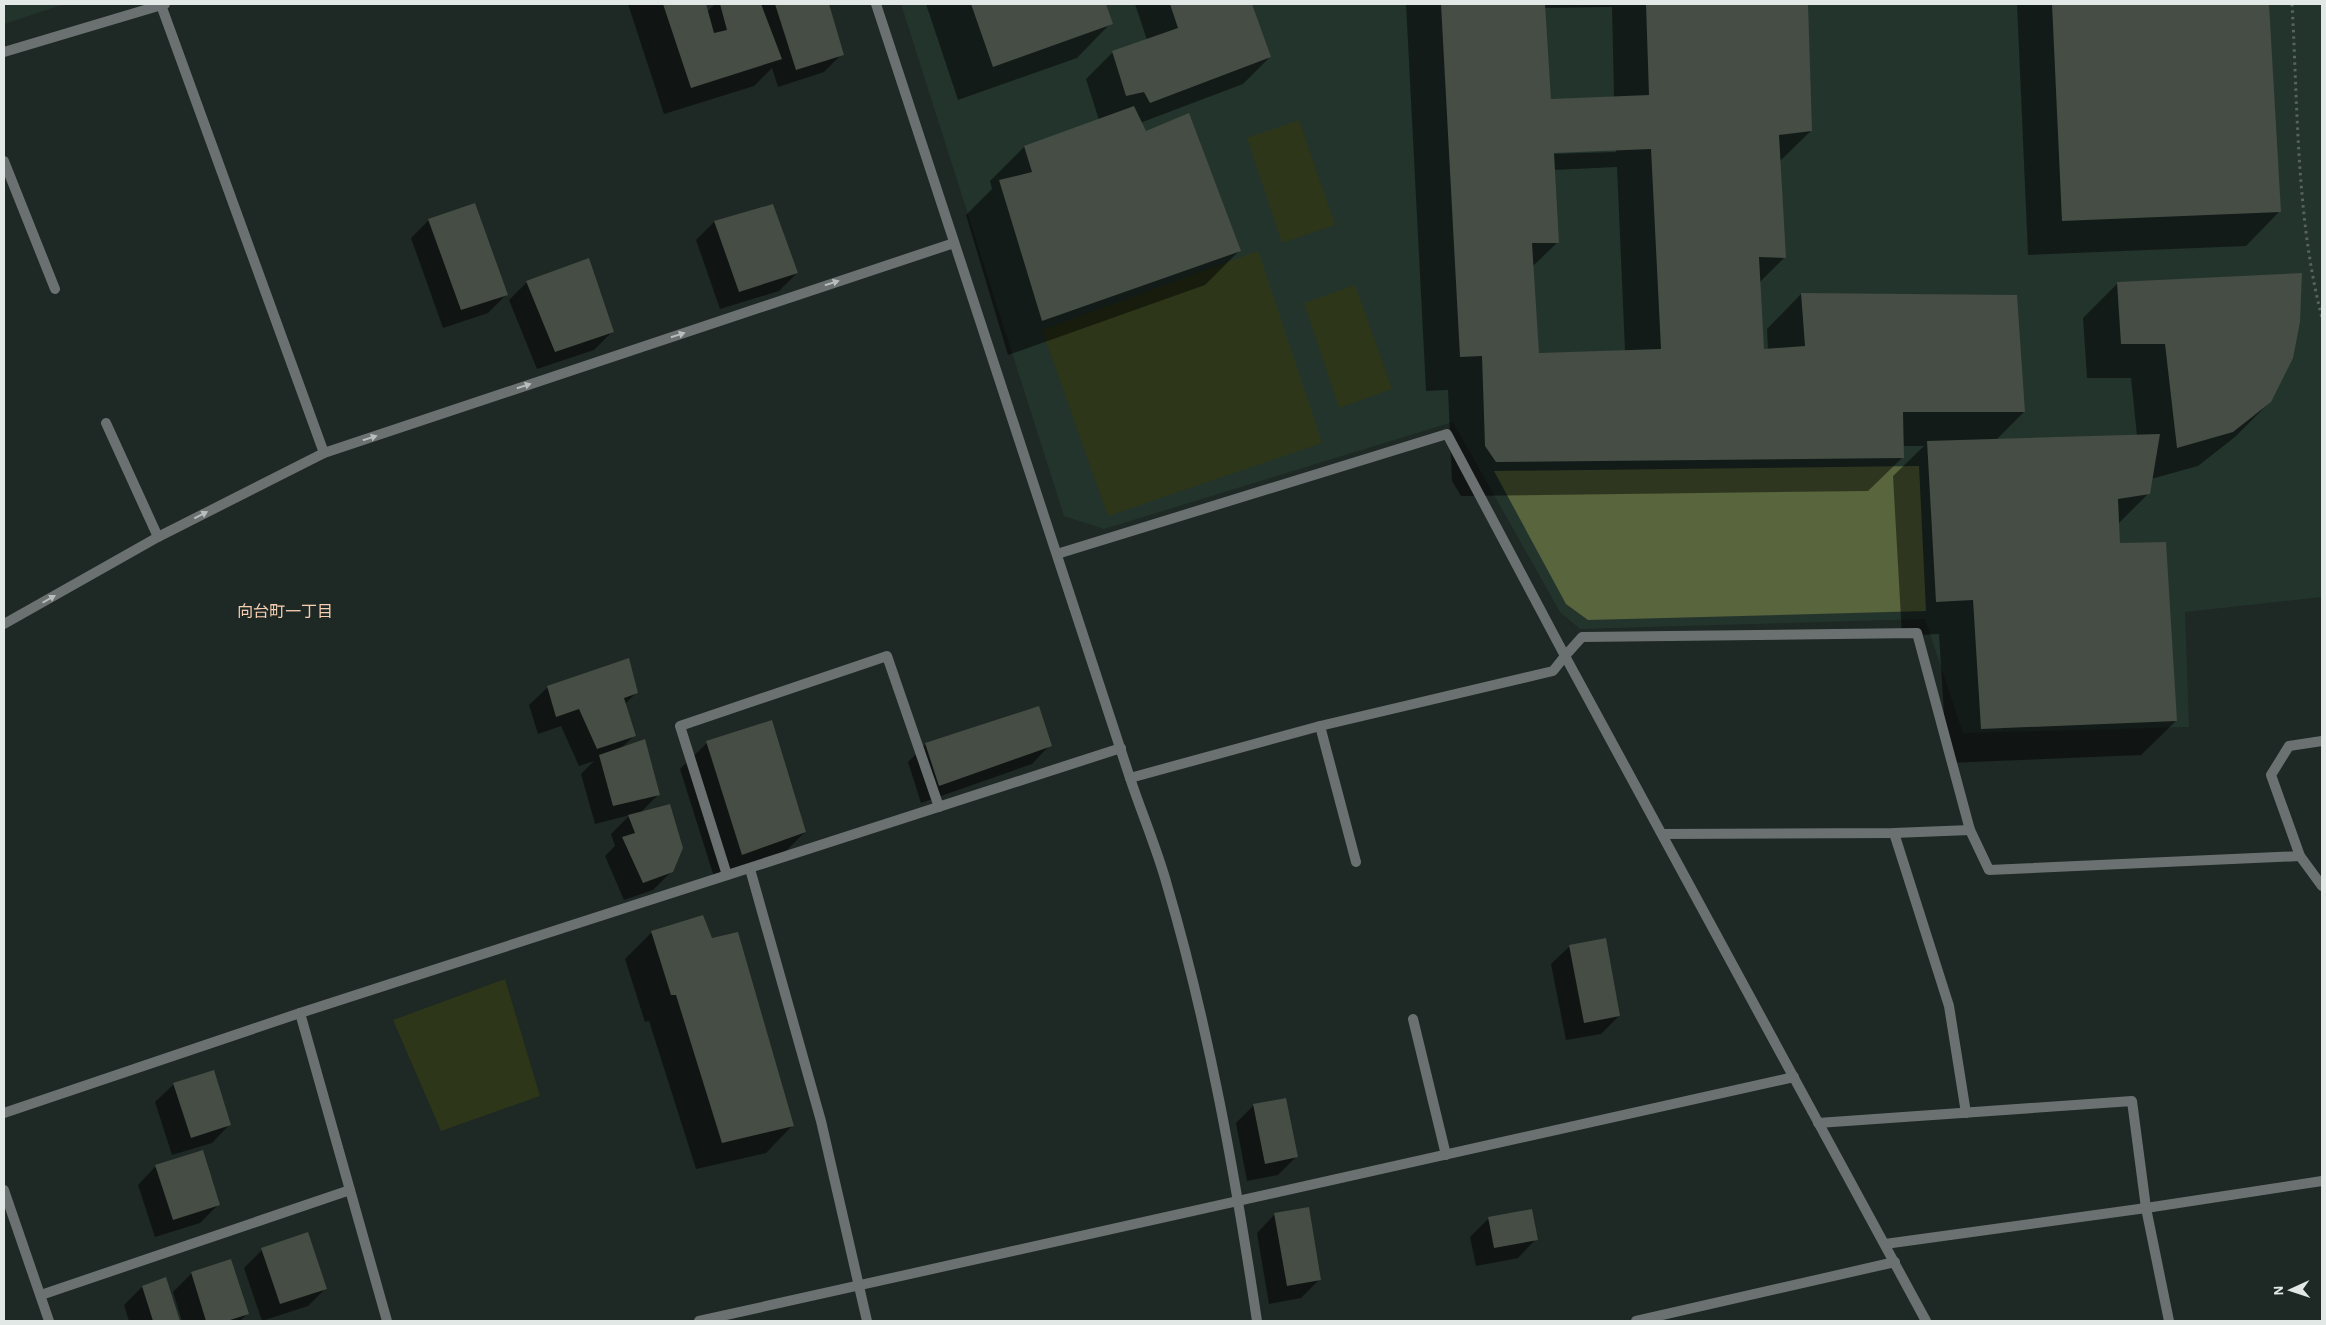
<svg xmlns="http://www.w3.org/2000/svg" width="2326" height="1325" font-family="'Alegreya Sans','Noto Sans JP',sans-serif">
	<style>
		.built { fill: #23342d }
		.green { fill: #2d3618 }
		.forest { fill: #59653c }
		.shadow { fill: #0007; fill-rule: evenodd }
		.building { fill: #454d45; fill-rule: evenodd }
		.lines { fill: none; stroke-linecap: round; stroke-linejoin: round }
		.path { stroke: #5a635f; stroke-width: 3; stroke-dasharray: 2.5 4; stroke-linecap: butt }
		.service { stroke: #6b7170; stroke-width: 10 }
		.minor { stroke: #6b7170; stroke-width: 10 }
		.oneway { fill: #b8bebc }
		.labels { text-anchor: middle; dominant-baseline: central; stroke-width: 4.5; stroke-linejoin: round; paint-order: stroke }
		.neighbourhood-label { font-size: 16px; fill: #f7ceb2; stroke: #1e2824 }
	</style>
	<rect width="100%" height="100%" fill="#1e2824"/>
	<g class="built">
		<path d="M4,4H65L4,24Z"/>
		<path d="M901,4H2322V597L2185,612L2189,727L1963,733L1925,619L1580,629L1560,612L1453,422L1104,529L1064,516Z"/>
	</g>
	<g class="green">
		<path d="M1299,120L1335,225L1282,243L1247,138Z"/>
		<path d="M1258,251L1322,443L1108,516L1042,330Z"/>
		<path d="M1355,285L1392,389L1339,408L1304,303Z"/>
		<path d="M505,979L540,1096L441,1131L393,1020Z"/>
	</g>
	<path class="forest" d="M1919,466L1926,611L1588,620L1566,604L1494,471Z"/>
	<g class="shadow">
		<path d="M628,4H704L707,12L715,4H827L842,54L824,72L778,87L772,68L754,86L664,114Z"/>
		<path d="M926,4H1105L1111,23L1077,58L958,100Z"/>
		<path d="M1135,4H1251L1270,57L1243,84L1140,123L1145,133L1239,251L1205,285L1008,355L966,215L992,189L990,181L1024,147L1099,120L1086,79L1113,52L1147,40Z"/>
		<path d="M1406,4H1807L1811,131L1779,162L1785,257L1759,283L1763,350H1768L1767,329L1801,294L2024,412L1996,440L2137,436L2131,378H2087L2083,318L2118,283L2292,357L2270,402L2235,437L2198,466L2151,479L2149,493L2118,524L2119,544L2176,721L2141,755L1947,763L1939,634L1902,636L1893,476L1924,446H1903V457L1868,491L1461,496L1452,481L1448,390L1426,391ZM1612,7L1614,98L1550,102L1544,8ZM1616,149V152L1548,154V152ZM1617,167L1625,351L1537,354L1532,267L1558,242L1553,170Z"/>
		<path d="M2017,4H2267L2280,211L2246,246L2028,255Z"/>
		<path d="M773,205L797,273L779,291L720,309L696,240L714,222Z"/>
		<path d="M429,220L506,295L488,313L443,328L411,238Z"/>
		<path d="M527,282L612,332L594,350L537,369L509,300Z"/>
		<path d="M548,687L637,692L625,704L634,736L621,748L659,794L640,813L672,871L653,890L624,900L605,856L615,846L611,834L630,815L595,824L581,774L594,761L579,766L561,726L538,734L529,705Z"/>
		<path d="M707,743L805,832L778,859L715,880L680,769Z"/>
		<path d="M926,744L1050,745L1032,764L921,803L908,762Z"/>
		<path d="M652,932L792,1126L766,1153L696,1169L649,1021L645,1022L625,959Z"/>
		<path d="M1570,946L1619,1016L1601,1034L1566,1040L1551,964Z"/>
		<path d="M174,1084L230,1124L212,1143L172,1155L155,1102Z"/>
		<path d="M1254,1105L1296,1157L1278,1175L1247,1181L1236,1123Z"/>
		<path d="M156,1166L219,1204L200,1223L155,1237L138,1185Z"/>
		<path d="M1275,1214L1319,1280L1301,1298L1269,1304L1257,1233Z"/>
		<path d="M1488,1219L1536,1239L1518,1258L1476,1266L1470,1237Z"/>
		<path d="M262,1250L326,1288L308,1306L262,1321L244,1268Z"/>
		<path d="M192,1273L247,1314L240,1321H182L173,1292Z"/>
		<path d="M165,1279L179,1321H129L124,1305L142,1287Z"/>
	</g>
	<g class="building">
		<path d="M663,4H706L714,33L727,30L720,4H761L782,59L691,88Z"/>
		<path d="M775,4H829L844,55L796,70Z"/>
		<path d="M971,4H1106L1113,24L993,67Z"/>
		<path d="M1170,4H1252L1271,57L1150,103L1144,92L1126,96L1112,51L1178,28Z"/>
		<path d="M1441,4H1545L1551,99L1649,95L1646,4H1808L1812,131L1779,135L1786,258L1759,257L1764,349L1805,346L1801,293L2017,295L2025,412H1903L1904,458L1496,462L1485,446L1482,356L1460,357ZM1651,149L1661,349L1539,353L1532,243H1559L1554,153Z"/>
		<path d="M2052,4H2269L2281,212L2062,221Z"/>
		<path d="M1134,106L1146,131L1189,113L1241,251L1042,321L999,180L1032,172L1024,146Z"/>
		<path d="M475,203L508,295L461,310L428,219Z"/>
		<path d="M773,204L798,273L739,292L714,221Z"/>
		<path d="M589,258L614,332L555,352L526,281Z"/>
		<path d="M2302,273L2300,322L2293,358L2271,402L2233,432L2177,448L2165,344H2121L2117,282Z"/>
		<path d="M2160,434L2150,494L2118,499L2120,543L2166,542L2177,721L1981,729L1973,600L1936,602L1927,441Z"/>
		<path d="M629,658L638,693L624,698L636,736L597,749L579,709L556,717L547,686Z"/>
		<path d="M1039,706L1052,746L939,786L925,743Z"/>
		<path d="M772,720L806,832L742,855L706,741Z"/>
		<path d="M645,739L660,795L613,806L599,755Z"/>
		<path d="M670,804L683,848L673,872L643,883L622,837L635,833L628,815Z"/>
		<path d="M703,915L712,938L738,932L794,1126L722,1143L676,995H671L651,931Z"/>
		<path d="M1606,938L1620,1016L1584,1023L1569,945Z"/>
		<path d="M214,1070L231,1125L191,1138L173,1083Z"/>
		<path d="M1286,1098L1298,1157L1265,1164L1253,1104Z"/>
		<path d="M203,1150L220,1205L173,1220L155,1165Z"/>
		<path d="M1309,1207L1321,1280L1287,1286L1274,1213Z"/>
		<path d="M1532,1209L1538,1240L1494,1248L1488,1217Z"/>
		<path d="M308,1232L327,1289L280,1304L261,1248Z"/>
		<path d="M231,1259L249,1314L227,1321H206L191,1272Z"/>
		<path d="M166,1277L180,1321H153L142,1286Z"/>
	</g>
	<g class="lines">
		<path class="path" d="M2292,4C2298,108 2296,217 2322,318"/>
		<g class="service">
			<path d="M4,161L55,289"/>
			<path d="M106,423L158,537"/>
			<path d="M1565,656L1582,637L1917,633L1970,830L1894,833L1662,834"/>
			<path d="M1320,726L1356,862"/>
			<path d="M1894,833L1949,1006L1966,1113"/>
			<path d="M2300,856L2322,886"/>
			<path d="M1413,1019L1446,1155"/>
			<path d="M1818,1123L2132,1101L2146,1208L2169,1321"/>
			<path d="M4,1190L49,1321"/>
			<path d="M2146,1208L2322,1181"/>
			<path d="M41,1295L350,1190"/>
		</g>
		<g class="minor">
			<path d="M876,4L1130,778C1142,814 1157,849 1167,885C1209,1028 1235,1174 1257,1321"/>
			<path d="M161,5L324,453"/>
			<path d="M4,52L165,4"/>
			<path d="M1057,554L1447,434L1565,656L1926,1321"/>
			<path d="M4,624L158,537L324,453L954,243"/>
			<path d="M1130,778L1320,726L1553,671L1565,656"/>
			<path d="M1970,830L1989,870L2300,856L2271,775L2289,746L2322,741"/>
			<path d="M750,869L821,1121L867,1321"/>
			<path d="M727,875L680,726L887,656L939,807"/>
			<path d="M300,1013L387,1321"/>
			<path d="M4,1113L300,1013L1121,748"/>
			<path d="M1885,1244L2146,1208"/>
			<path d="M699,1321L1794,1077"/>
			<path d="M1636,1321L1895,1262"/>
		</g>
	</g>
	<defs><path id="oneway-solid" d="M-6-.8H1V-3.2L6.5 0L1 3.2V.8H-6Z" transform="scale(1.25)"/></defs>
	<g class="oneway">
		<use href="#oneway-solid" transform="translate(832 283) rotate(-18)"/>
		<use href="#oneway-solid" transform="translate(678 335) rotate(-18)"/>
		<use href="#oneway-solid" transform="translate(524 386) rotate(-18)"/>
		<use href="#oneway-solid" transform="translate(370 438) rotate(-18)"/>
		<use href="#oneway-solid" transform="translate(201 515) rotate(-27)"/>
		<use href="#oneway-solid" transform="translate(49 599) rotate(-30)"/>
	</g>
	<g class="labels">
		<g class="neighbourhood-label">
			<text x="285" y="612">向台町一丁目</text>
		</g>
	</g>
	<rect width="2326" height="1325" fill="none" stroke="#e1e8e5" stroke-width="10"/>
	<g transform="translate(2291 1290) rotate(267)" stroke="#1e2824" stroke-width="4" paint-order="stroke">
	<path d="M0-4L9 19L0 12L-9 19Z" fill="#e1e8e5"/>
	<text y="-8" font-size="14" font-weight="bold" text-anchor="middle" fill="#e1e8e5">N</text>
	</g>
</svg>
